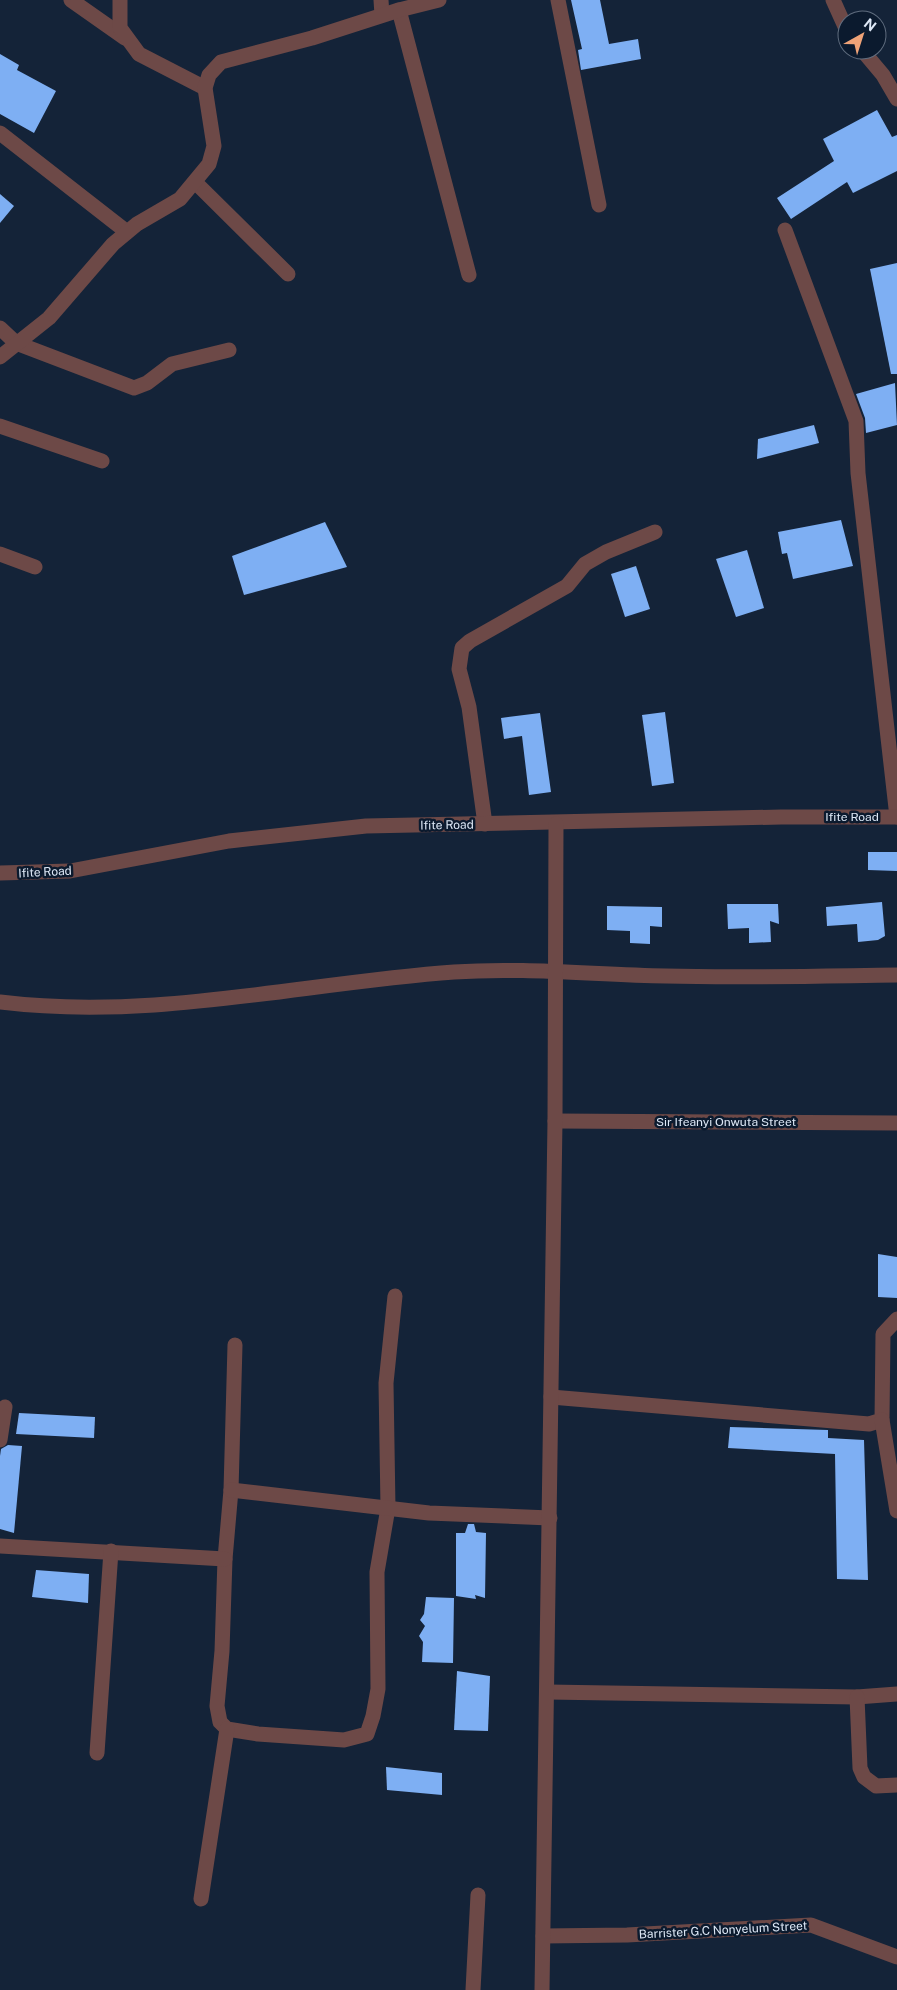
<svg xmlns="http://www.w3.org/2000/svg" width="897" height="1990" font-family="'Public Sans',sans-serif">
	<style>
		.building { fill: #7eaff3 }
		.lines { fill: none; stroke-linecap: round; stroke-linejoin: round }
		.minor { stroke: #6d4947; stroke-width: 15 }
		.labels { text-anchor: middle; dominant-baseline: central; stroke-width: 5; stroke-linejoin: round; paint-order: stroke }
		.street-label { font-size: 12px; fill: #dee8f6; stroke: #0b1a2e }
	</style>
	<rect width="100%" height="100%" fill="#142338"/>
	<g class="building">
		<path d="M571,0H600L609,44L638,39L641,59L581,70L578,50L582,49Z"/>
		<path d="M0,54L19,65L17,70L56,91L34,133L0,114Z"/>
		<path d="M877,110L892,137L897,135V171L853,193L847,182L791,219L777,198L834,161L823,139Z"/>
		<path d="M0,194L14,206L0,223Z"/>
		<path d="M897,263V374H891L870,269Z"/>
		<path d="M895,383L897,425L866,433L865,418L856,394Z"/>
		<path d="M814,425L819,443L757,459L758,439Z"/>
		<path d="M841,520L853,566L793,579L787,553L782,554L778,532Z"/>
		<path d="M325,522L347,567L244,595L232,556Z"/>
		<path d="M747,550L764,608L736,617L716,559Z"/>
		<path d="M636,566L650,609L625,617L611,574Z"/>
		<path d="M665,712L674,783L652,786L642,715Z"/>
		<path d="M540,713L551,792L529,795L522,736L504,739L501,718Z"/>
		<path d="M868,852H897V871L868,870Z"/>
		<path d="M882,902L885,936L878,940L858,942L857,924L827,926L826,907Z"/>
		<path d="M727,904H778L779,924L770,921L771,942L749,943V928L728,929Z"/>
		<path d="M607,906L662,907V927L650,926V944L630,943V931L607,930Z"/>
		<path d="M878,1254L897,1257V1298L878,1297Z"/>
		<path d="M19,1413L95,1417L94,1438L16,1434Z"/>
		<path d="M730,1427L828,1430V1438L864,1440L868,1580L837,1579L835,1454L728,1448Z"/>
		<path d="M8,1445L22,1446L14,1533L0,1529V1456L1,1449Z"/>
		<path d="M468,1524H474L476,1532L486,1533L485,1598L475,1595L476,1599L456,1596V1533H465Z"/>
		<path d="M36,1570L89,1574L88,1603L32,1597Z"/>
		<path d="M426,1597L454,1598L453,1663L422,1662L423,1642L419,1636L425,1626L420,1620L424,1614Z"/>
		<path d="M457,1671L490,1676L488,1731L454,1730Z"/>
		<path d="M386,1767L442,1773V1795L387,1790Z"/>
	</g>
	<g class="lines">
		<g class="minor">
			<path d="M71,0L125,38"/>
			<path d="M120,0V28L139,54L205,88"/>
			<path d="M381,0L382,15"/>
			<path d="M558,0L599,205"/>
			<path d="M833,0L847,31"/>
			<path d="M399,10L469,275"/>
			<path d="M862,50L883,75L897,99"/>
			<path d="M0,133L127,232"/>
			<path d="M195,182L288,274"/>
			<path d="M785,230L856,421L858,473L897,817"/>
			<path d="M0,328L16,343L134,388L147,383L172,364L229,350"/>
			<path d="M0,357L49,318L113,244L137,224L180,199L209,164L214,146L205,88L209,75L221,62L312,38L399,10L439,0"/>
			<path d="M0,426L102,461"/>
			<path d="M0,554L35,567"/>
			<path d="M485,824L469,707L459,669L462,648L470,641L567,586L585,564L606,552L655,532"/>
			<path d="M0,873L70,871L229,841L366,826L781,817H897"/>
			<path d="M0,1002C153,1021 302,983 454,972C523,967 597,975 666,976C743,978 820,976 897,975"/>
			<path d="M555,1121L897,1123"/>
			<path d="M235,1345L231,1490L225,1559L222,1651L217,1706L220,1722L227,1729L258,1734L344,1740L367,1734L373,1716L378,1689L377,1572L388,1508L386,1383L395,1296"/>
			<path d="M551,1397L869,1424L882,1420L883,1334L897,1319"/>
			<path d="M882,1420L897,1511"/>
			<path d="M0,1440L5,1407"/>
			<path d="M231,1490L429,1513L550,1518"/>
			<path d="M0,1546L225,1559"/>
			<path d="M548,1692L857,1697L897,1694"/>
			<path d="M857,1697L860,1768L864,1777L876,1786L897,1785"/>
			<path d="M97,1753L111,1551"/>
			<path d="M201,1899L227,1729"/>
			<path d="M543,1936L627,1935L811,1925L897,1957"/>
			<path d="M473,1990L478,1895"/>
			<path d="M542,1990L555,1121L556,824"/>
		</g>
	</g>
	<g class="labels">
		<g class="street-label">
			<text x="852" y="817">Ifite Road</text>
			<text transform="translate(447 825) rotate(-1)">Ifite Road</text>
			<text transform="translate(45 872) rotate(-3)">Ifite Road</text>
			<text x="726" y="1122">Sir Ifeanyi Onwuta Street</text>
			<text transform="translate(723 1930) rotate(-3)">Barrister G.C Nonyelum Street</text>
		</g>
	</g>
	<g transform="translate(862 35) rotate(39)"><circle r="24" fill="#0b1a2e" stroke="#5f6c7e"/>
	<path d="M0-4L9 19L0 12L-9 19Z" fill="#efa378"/>
	<text y="-8" font-size="14" font-weight="bold" text-anchor="middle" fill="#dee8f6">N</text>
	</g>
</svg>
